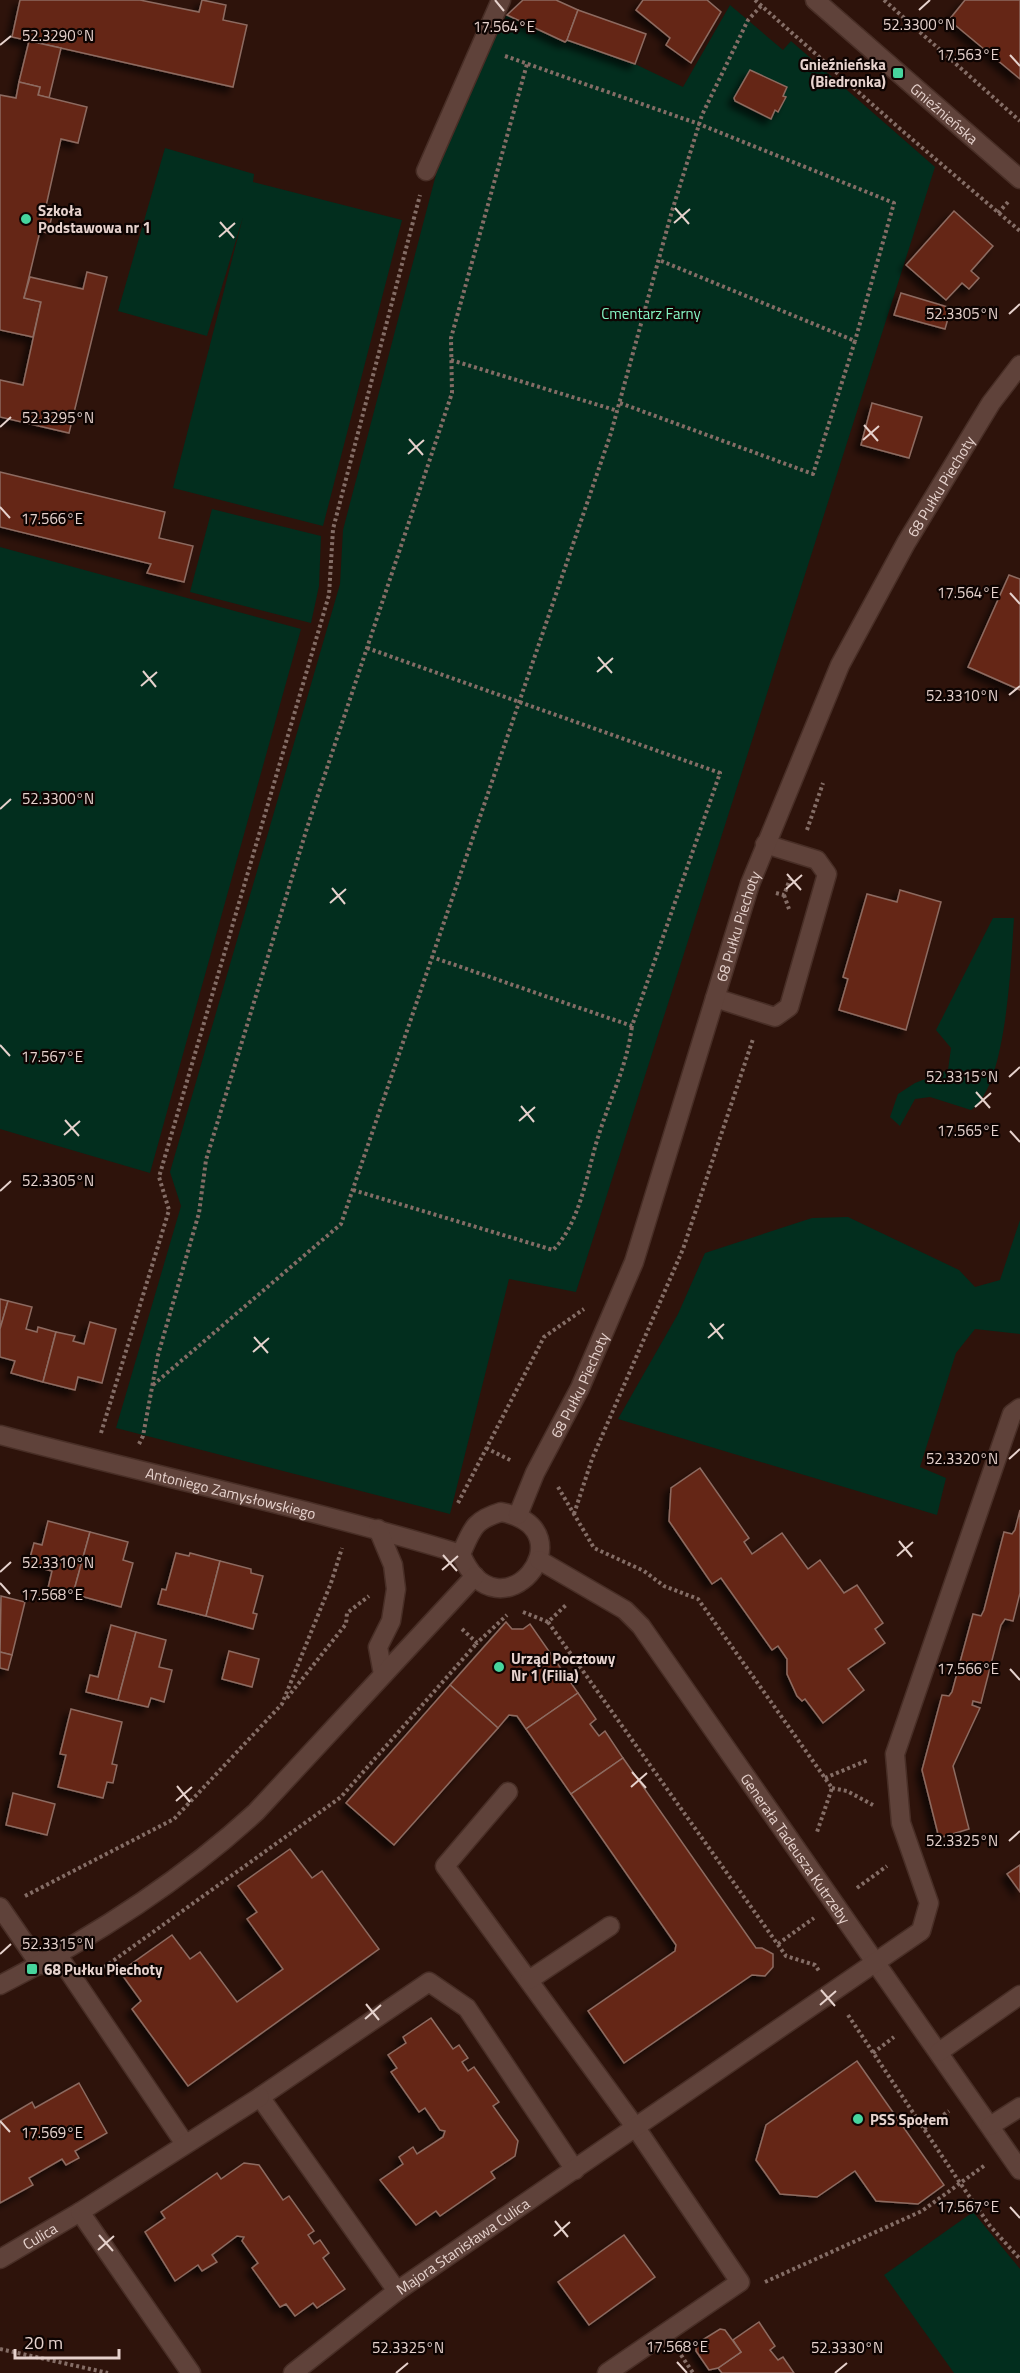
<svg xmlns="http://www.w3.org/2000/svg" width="1020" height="2373" font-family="'Titillium Web',sans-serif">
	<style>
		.green { fill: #022e1e }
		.building { fill: #652716; stroke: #8d6b61; stroke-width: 1.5; filter: url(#shadow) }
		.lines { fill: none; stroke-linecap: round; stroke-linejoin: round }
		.minor-casing { stroke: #482e26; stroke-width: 21 }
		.path { stroke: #846d66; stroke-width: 4; stroke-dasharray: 3 3; stroke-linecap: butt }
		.minor { stroke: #5f423a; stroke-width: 18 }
		.ticks { fill: none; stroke: #e6d2cd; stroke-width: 2 }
		.poi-dot { fill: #47d49d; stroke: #0e0402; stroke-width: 2 }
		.labels { text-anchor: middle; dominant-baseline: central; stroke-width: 4.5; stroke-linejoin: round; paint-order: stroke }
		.poi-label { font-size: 15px; font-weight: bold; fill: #e6d2cd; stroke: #0e0402; text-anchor: start }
		.street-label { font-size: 15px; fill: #e6d2cd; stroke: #0e0402 }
		.park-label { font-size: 15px; fill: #86f5c4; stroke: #0e0402 }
		.ticks-label { font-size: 15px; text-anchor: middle; fill: #e6d2cd; stroke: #0e0402; stroke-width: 4.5; stroke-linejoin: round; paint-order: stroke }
	</style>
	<defs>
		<filter id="shadow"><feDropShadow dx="-5.5" dy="5.5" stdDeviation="3" flood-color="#0009"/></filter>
	</defs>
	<rect width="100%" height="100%" fill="#2e130b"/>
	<g class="green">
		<path d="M730,5L783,50L791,41L935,167L576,1292L509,1279L450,1514L116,1428L181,1206L170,1172L340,584L343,530L440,159L494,37L507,15L635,64L683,87Z"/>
		<path d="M165,148L254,174L253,182L402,220L323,526L173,488L243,217L207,336L118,311Z"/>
		<path d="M212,509L321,536L319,586L311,623L190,592Z"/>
		<path d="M0,547L301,629L150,1173L0,1129Z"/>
		<path d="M993,918H1014C1011,960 1007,1087 971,1110L930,1097L915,1099L900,1126L890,1117L898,1094L915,1083L948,1070L951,1048L936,1030Z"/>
		<path d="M848,1217L959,1270L975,1287L1000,1280L1020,1220V1334L975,1329L956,1353L920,1467L946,1478L937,1515L618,1419L678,1314L705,1253L812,1218Z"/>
		<path d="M973,2212L1020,2269V2373H954L884,2275Z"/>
	</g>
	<g class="building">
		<path d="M20,0H140L199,12L202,0L226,5L223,20L247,25L233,87L12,37Z"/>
		<path d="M523,0H556L578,10L567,40L565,42L507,15Z"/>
		<path d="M643,0H707L721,12L691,63L666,45L670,38L636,10Z"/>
		<path d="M965,0H1020V79L949,20Z"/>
		<path d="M578,10L646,34L635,64L567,40Z"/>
		<path d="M29,41L61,48L49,98L38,95L40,87L19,82Z"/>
		<path d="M750,70L787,87L783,96L786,97L778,112L775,110L771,119L735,101L734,98Z"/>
		<path d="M19,82L40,87L38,95L87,107L78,143L61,139L46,206L54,207L48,233L40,231L24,298L41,302L33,337L0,330V95L16,98Z"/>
		<path d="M954,211L993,246L971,271L979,278L969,289L962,283L946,300L906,265Z"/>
		<path d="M87,272L107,277L69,433L0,417V380L23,385L41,302L24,298L30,277L83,289Z"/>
		<path d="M901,293L951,308L945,329L894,315Z"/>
		<path d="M872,403L922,417L909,458L861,445Z"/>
		<path d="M0,472L165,512L159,538L193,546L184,582L147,573L151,564L0,527Z"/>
		<path d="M1009,575L1020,579V690L968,667Z"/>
		<path d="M900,890L941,902L906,1030L839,1010L848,979L843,977L867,894L897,902Z"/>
		<path d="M0,1299L8,1301L0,1329Z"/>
		<path d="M8,1301L32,1307L26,1329L37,1332L38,1327L56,1332L43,1382L11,1373L15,1361L0,1357V1329Z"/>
		<path d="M90,1322L116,1329L102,1383L78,1377L75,1390L43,1382L56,1332L75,1336L73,1341L84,1344Z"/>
		<path d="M700,1468L749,1538L744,1542L752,1554L782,1533L808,1569L820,1560L844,1593L857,1585L883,1623L875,1629L885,1643L848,1669L864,1690L823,1723L805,1699L802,1701L797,1696L787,1674V1659L778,1646L772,1650L721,1578L712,1584L669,1521L671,1488Z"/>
		<path d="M1020,1510V1593L1013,1621L1005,1619L1001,1625L981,1703L973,1701L972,1705L980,1708L953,1766L969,1829L939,1838L922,1770L942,1695L949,1696L952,1692L973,1614L981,1616L984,1610L1004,1532L1012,1534L1015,1530Z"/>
		<path d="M48,1521L90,1532L73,1594L48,1588L52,1571L28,1565L34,1543L42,1545Z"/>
		<path d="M90,1532L128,1542L123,1560L133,1563L121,1607L73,1594Z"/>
		<path d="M176,1553L189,1556L190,1553L220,1561L206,1616L158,1604L162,1589L166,1590Z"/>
		<path d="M220,1561L251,1569V1573L263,1576L253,1613L257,1614L253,1629L206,1616Z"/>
		<path d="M1,1596L25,1602L12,1655L0,1652Z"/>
		<path d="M506,1622L512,1629H523L530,1624L578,1693L526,1729L517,1716L509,1715L498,1728L450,1685Z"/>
		<path d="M111,1625L136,1632L118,1700L86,1692L90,1675L98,1677Z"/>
		<path d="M136,1632L166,1640L159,1667L172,1670L164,1702L151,1698L148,1707L118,1700Z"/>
		<path d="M229,1651L259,1659L252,1687L222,1679Z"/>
		<path d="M0,1652L12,1655L8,1670L0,1668Z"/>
		<path d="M450,1685L498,1728L394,1845L346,1803Z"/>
		<path d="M578,1693L596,1719L590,1724L599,1736L605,1731L623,1758L571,1794L526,1729Z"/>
		<path d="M71,1709L122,1722L112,1764L117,1765L113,1783L107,1782L103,1798L58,1787L66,1755L60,1754Z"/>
		<path d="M623,1758L756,1948H762L773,1954V1967L765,1976L752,1975L624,2063L588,2011L675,1951L676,1945L571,1794Z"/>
		<path d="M13,1793L55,1804L47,1835L6,1825Z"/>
		<path d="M290,1849L312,1878L322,1871L379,1949L188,2086L132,2009L141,2001L120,1972L172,1935L190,1959L200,1952L237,2002L283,1969L247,1919L257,1912L238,1886Z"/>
		<path d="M1020,1865V1892L1007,1874Z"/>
		<path d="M431,2018L453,2049L459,2045L468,2058L462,2062L468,2071L474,2067L499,2102L493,2106L518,2141L515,2156L491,2172L495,2178L440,2216L436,2211L416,2225L380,2180L403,2164L399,2157L413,2147L417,2154L443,2137L445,2131L440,2130L425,2108L419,2112L391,2072L397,2068L388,2055L406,2043L403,2037Z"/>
		<path d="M857,2061L944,2185L918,2204L876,2201L855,2171L817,2197L780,2194L756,2160L766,2125Z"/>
		<path d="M79,2083L107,2133L75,2151L79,2158L66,2165L62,2159L29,2178L33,2185L0,2203V2121L32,2102L35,2108Z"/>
		<path d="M244,2163L259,2165L283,2200L289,2196L314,2231L308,2235L314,2244L320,2240L329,2253L323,2258L345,2289L317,2308L313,2303L295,2316L286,2304L280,2307L252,2268L258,2263L242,2241L244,2237L237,2236L212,2255L217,2262L202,2271L198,2265L175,2281L145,2232L165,2218L161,2212L217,2173L221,2179Z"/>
		<path d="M624,2235L655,2277L589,2325L558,2282Z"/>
		<path d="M759,2322L775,2346L770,2350L778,2360L783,2357L794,2373H722L718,2368L741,2352L733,2340Z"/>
		<path d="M720,2329L725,2330L741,2352L718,2368L709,2370L696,2351V2344Z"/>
	</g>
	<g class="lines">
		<g class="minor-casing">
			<g id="minor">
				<path id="s1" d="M815,0L1020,179"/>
				<path d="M426,171L501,0"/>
				<path d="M715,998L775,1017L789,1007L827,874L817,860L765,844"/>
				<path id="s2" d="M0,1435C154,1476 309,1508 461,1554"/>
				<path d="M501,1512C593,1530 499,1644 461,1554C472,1529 474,1520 501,1512Z"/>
				<path id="s3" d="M518,1515L535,1473L580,1388L634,1262L750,884L840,665L906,543L991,403L1020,365"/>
				<path d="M378,1529L393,1565L396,1589L391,1621L378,1647L383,1674"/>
				<path id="s4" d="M539,1560L625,1610L641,1626L1020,2170"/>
				<path d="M508,1792L445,1866L636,2128L740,2282L607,2373"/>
				<path d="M0,1907L40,1965"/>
				<path d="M57,1954L185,2144"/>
				<path d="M529,1980L610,1926"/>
				<path d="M0,1985C92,1938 180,1882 256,1812L475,1576"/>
				<path d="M939,2052L1020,1995"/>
				<path d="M990,2126L1020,2107"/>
				<path id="s5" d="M0,2259L80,2212"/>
				<path d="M397,2291L260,2097L429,1982L467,2008L575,2170"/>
				<path d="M191,2373L80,2212L260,2097"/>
				<path id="s6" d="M293,2373L397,2291L921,1931L929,1903L901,1823L895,1754L1012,1414L1020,1408"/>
			</g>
		</g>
		<g class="path">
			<path d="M755,0L899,128L1020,231"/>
			<path d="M884,0L1020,121"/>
			<path d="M505,56L699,124L894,203L855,341"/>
			<path d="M998,213L1008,202"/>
			<path d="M451,360L618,411"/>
			<path d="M620,403L813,474L855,341L659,260"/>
			<path d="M367,648L720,773L632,1026L432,957"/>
			<path d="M807,830L823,783"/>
			<path d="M776,893L784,895L790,879"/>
			<path d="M784,895L789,909"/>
			<path d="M353,1190L553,1250C582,1221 587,1169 600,1131C612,1094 627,1065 632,1026"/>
			<path d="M153,1385L341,1224L611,433L672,211L702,115L748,20L761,6"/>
			<path d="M101,1433L169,1210L159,1177L329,595L333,529L420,195"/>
			<path d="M139,1444L143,1436L158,1355L199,1213L206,1160L307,828L452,393L451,338L527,64"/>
			<path d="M486,1448L512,1461"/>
			<path d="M558,1487L594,1548L644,1571L664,1586L698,1599L832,1788L817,1832"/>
			<path d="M458,1503L544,1337L584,1309"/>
			<path d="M574,1514L592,1459L683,1249L753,1039"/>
			<path d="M523,1612L548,1622L566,1605"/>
			<path d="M548,1622L786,1956L815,1965L819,1971"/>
			<path d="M462,1629L477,1643L507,1615"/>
			<path d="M287,1698L346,1624L347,1613L369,1596"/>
			<path d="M825,1778L868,1760"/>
			<path d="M832,1788L847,1791L873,1805"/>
			<path d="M857,1888L887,1866"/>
			<path d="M25,1896L174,1819L282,1704L331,1583L342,1548"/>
			<path d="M778,1944L814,1918"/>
			<path d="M99,1971L341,1797L477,1643"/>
			<path d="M848,2015L960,2183L990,2226L1020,2259"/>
			<path d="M873,2053L894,2037"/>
			<path d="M924,2129L949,2111"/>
			<path d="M765,2282L922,2211L985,2165"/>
			<path d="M0,2349L108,2373"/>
			<path d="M681,2355L693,2373"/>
		</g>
		<use href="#minor" class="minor"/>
	</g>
	<path class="ticks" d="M495,0L504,11M919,10L930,0M0,45L11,36M1010,55L1020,66M675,208L689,224M220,222L234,238M674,223L690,209M219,237L235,223M1009,314L1020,304M864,425L878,441M0,427L11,417M409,439L423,455M863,440L879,426M408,454L424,440M0,507L10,518M1010,593L1020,604M598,657L612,673M143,671L156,687M597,672L613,658M141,686L157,672M1009,695L1020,686M0,809L11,799M787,874L801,890M332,888L345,904M786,889L802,875M330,903L346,889M0,1045L10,1056M1009,1077L1020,1067M976,1092L990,1108M521,1106L534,1122M975,1107L991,1093M65,1120L79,1136M519,1121L535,1107M1010,1131L1020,1142M64,1135L80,1121M0,1191L11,1181M710,1323L723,1339M254,1337L268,1353M708,1338L724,1324M253,1352L269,1338M1009,1459L1020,1449M899,1541L912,1557M443,1555L457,1571M897,1556L913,1542M442,1570L458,1556M0,1572L11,1562M0,1583L10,1594M1010,1669L1020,1680M632,1772L646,1788M177,1786L190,1802M631,1787L647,1773M176,1801L192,1787M1009,1841L1020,1831M0,1954L11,1944M821,1990L835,2006M366,2004L379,2020M820,2005L836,1991M365,2019L381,2005M0,2121L10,2132M1010,2207L1020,2218M555,2221L568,2237M99,2235L113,2251M554,2236L570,2222M98,2250L114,2236M677,2362L687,2373M396,2373L408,2363M835,2373L847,2363"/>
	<g class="poi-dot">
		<rect x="892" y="67" width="12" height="12" rx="3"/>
		<circle cx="26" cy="219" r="6"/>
		<circle cx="499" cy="1667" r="6"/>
		<rect x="26" y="1963" width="12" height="12" rx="3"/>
		<circle cx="858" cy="2119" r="6"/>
	</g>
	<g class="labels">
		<g class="poi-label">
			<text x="886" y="64" text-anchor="end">Gnieźnieńska<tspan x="886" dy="17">(Biedronka)</tspan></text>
			<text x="38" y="210">Szkoła<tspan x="38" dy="17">Podstawowa nr 1</tspan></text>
			<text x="511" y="1658">Urząd Pocztowy<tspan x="511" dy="17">Nr 1 (Filia)</tspan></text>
			<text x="44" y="1969">68 Pułku Piechoty</text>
			<text x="870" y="2119">PSS Społem</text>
		</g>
		<g class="street-label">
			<text stroke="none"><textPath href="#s1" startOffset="172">Gnieźnieńska</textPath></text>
			<text stroke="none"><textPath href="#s3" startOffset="1116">68 Pułku Piechoty</textPath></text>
			<text stroke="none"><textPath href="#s3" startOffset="630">68 Pułku Piechoty</textPath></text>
			<text stroke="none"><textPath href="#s3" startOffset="144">68 Pułku Piechoty</textPath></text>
			<text stroke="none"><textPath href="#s2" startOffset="238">Antoniego Zamysłowskiego</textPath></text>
			<text stroke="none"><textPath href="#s4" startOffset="393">Generała Tadeusza Kutrzeby</textPath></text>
			<text stroke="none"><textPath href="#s5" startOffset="46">Culica</textPath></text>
			<text stroke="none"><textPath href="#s6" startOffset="212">Majora Stanisława Culica</textPath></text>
		</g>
		<g class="park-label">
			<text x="651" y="313">Cmentarz Farny</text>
		</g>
	</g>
	<g class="ticks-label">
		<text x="919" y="30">52.3300°N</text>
		<text x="504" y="32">17.564°E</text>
		<text x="58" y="41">52.3290°N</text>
		<text x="968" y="60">17.563°E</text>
		<text x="962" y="319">52.3305°N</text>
		<text x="58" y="423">52.3295°N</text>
		<text x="52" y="524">17.566°E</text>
		<text x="968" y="598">17.564°E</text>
		<text x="962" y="701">52.3310°N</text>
		<text x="58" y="804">52.3300°N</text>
		<text x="52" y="1062">17.567°E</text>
		<text x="962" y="1082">52.3315°N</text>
		<text x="968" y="1136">17.565°E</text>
		<text x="58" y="1186">52.3305°N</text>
		<text x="962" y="1464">52.3320°N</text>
		<text x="58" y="1568">52.3310°N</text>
		<text x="52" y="1600">17.568°E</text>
		<text x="968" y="1674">17.566°E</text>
		<text x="962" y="1846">52.3325°N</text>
		<text x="58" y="1949">52.3315°N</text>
		<text x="52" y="2138">17.569°E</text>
		<text x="968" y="2212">17.567°E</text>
		<text x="677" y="2352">17.568°E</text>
		<text x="408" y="2353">52.3325°N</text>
		<text x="847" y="2353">52.3330°N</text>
	</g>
	<path d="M15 2349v9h104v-9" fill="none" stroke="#e6d2cd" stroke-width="3"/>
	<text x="24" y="2349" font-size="18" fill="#e6d2cd" stroke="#0e0402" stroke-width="4.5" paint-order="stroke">20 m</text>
</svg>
